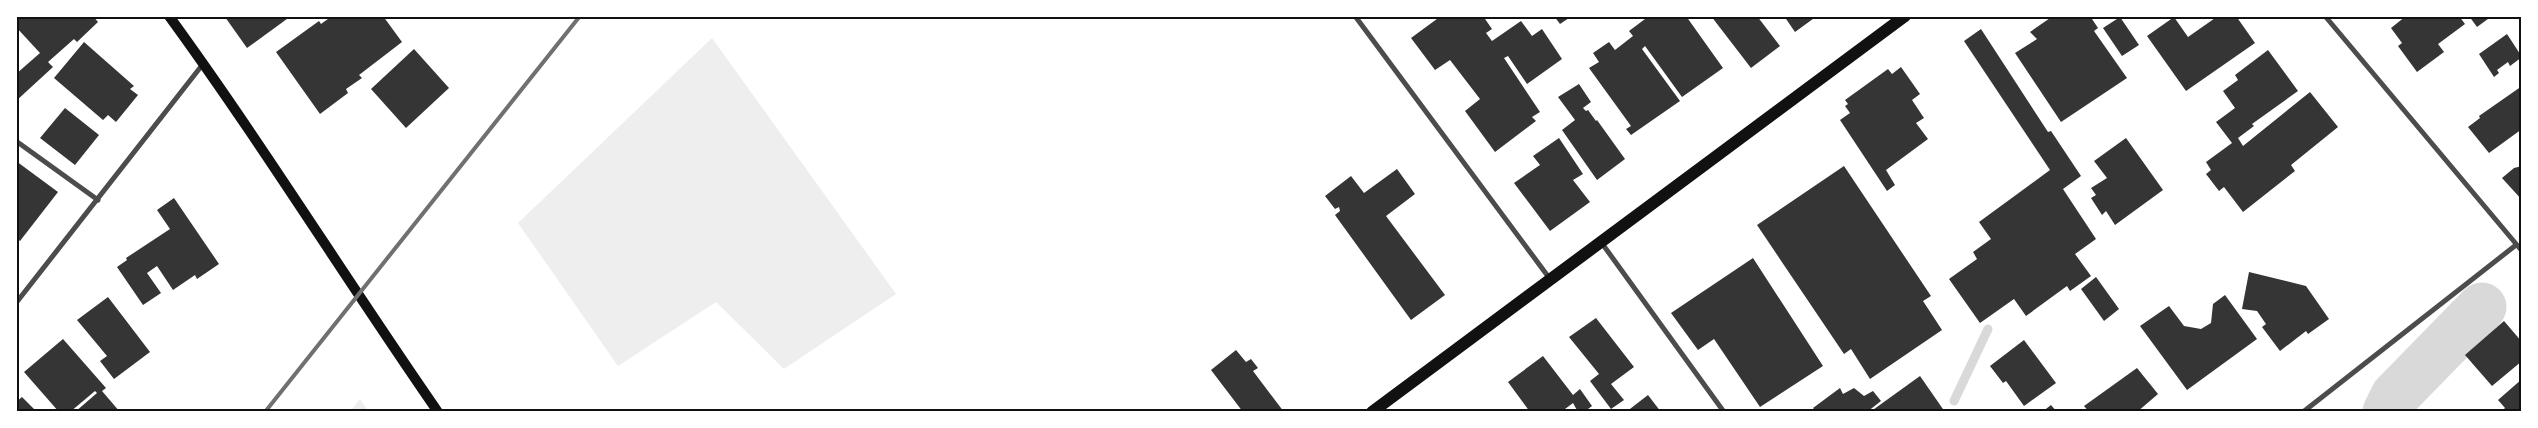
<svg xmlns="http://www.w3.org/2000/svg" width="2538" height="428" font-family="'Varela Round',sans-serif">
	<style>
		.green { fill: #eee }
		.lines { fill: none; stroke-linecap: round; stroke-linejoin: round }
		.stream { stroke: #d9d9d9; stroke-width: 9 }
		.river { stroke: #d9d9d9; stroke-width: 49 }
		.building { fill: #353535 }
		.minor { stroke: #4c4c4c; stroke-width: 5 }
		.secondary { stroke: #111; stroke-width: 10 }
		.primary { stroke: #111; stroke-width: 12 }
		.rail { stroke: #707070; stroke-width: 4 }
		.neatline { fill: none; stroke: #111; stroke-width: 2 }
	</style>
	<rect width="100%" height="100%" fill="#fff"/>
	<g class="green">
		<path d="M712,38L896,294L784,369L716,302L618,366L518,223Z"/>
		<path d="M360,399L369,412H350Z"/>
	</g>
	<g class="lines">
		<path class="stream" d="M1954,401L1988,329"/>
		<path class="river" d="M2387,412L2395,396L2482,307"/>
	</g>
	<g class="building">
		<path d="M22,16H93L98,22L77,42L74,39L48,62L53,67L16,101V74L40,53L16,27V22Z"/>
		<path d="M226,16H291L247,48L225,17Z"/>
		<path d="M332,16H383L402,42L359,75L362,78L346,89L348,93L320,114L276,52L319,21L321,24Z"/>
		<path d="M1441,16H1483L1492,29L1486,33L1492,41L1521,21L1532,36L1542,29L1562,59L1527,84L1508,56L1504,58L1540,112L1532,117L1536,121L1495,152L1465,111L1480,99L1450,60L1435,70L1411,38Z"/>
		<path d="M1554,16H1572L1560,24Z"/>
		<path d="M1649,16H1686L1723,68L1682,97L1645,46L1642,49L1680,101L1631,135L1626,129L1631,126L1589,68L1599,62L1593,53L1609,42L1615,50L1633,36L1629,31Z"/>
		<path d="M1711,16H1757L1780,46L1751,68Z"/>
		<path d="M1784,16H1817L1795,32Z"/>
		<path d="M2053,16H2090L2098,28L2094,31L2127,78L2061,122L2015,53L2037,39L2030,32Z"/>
		<path d="M2218,16H2236L2255,43L2186,91L2147,36L2174,17L2188,37Z"/>
		<path d="M2406,16H2459L2465,24L2438,44L2444,52L2417,72L2398,46L2402,43L2391,28Z"/>
		<path d="M2469,16H2492L2477,27Z"/>
		<path d="M2120,17L2139,45L2122,56L2103,28Z"/>
		<path d="M1981,29L2048,132L2051,131L2081,176L2063,189L2096,239L2075,254L2091,276L2070,291L2067,286L2026,316L2014,299L1980,323L1949,279L1977,259L1973,252L1991,239L1979,222L2050,170L1964,41Z"/>
		<path d="M2507,34L2522,57L2510,66L2508,62L2497,70L2499,73L2494,77L2479,54Z"/>
		<path d="M84,42L134,86L130,89L138,95L116,122L108,115L103,120L54,78Z"/>
		<path d="M414,49L449,88L406,128L371,89Z"/>
		<path d="M2268,50L2298,91L2252,124L2254,126L2238,138L2243,146L2310,92L2338,127L2291,165L2295,171L2243,212L2224,187L2219,191L2206,174L2211,170L2206,162L2232,143L2216,122L2235,108L2223,91L2238,80L2235,75Z"/>
		<path d="M1901,67L1920,94L1912,100L1924,118L1916,123L1928,139L1886,170L1895,185L1887,191L1840,120L1850,113L1845,106L1848,104L1845,100L1888,69L1892,74Z"/>
		<path d="M1579,84L1591,102L1583,108L1586,111L1588,110L1596,121L1597,120L1625,159L1597,180L1562,130L1575,120L1558,97Z"/>
		<path d="M2522,86V129L2489,153L2468,127L2480,118L2479,116Z"/>
		<path d="M65,108L99,135L75,165L40,138Z"/>
		<path d="M1559,138L1583,174L1573,180L1590,202L1550,231L1514,183L1540,165L1533,156Z"/>
		<path d="M2126,138L2163,190L2115,225L2106,211L2102,215L2091,198L2096,195L2091,188L2107,178L2094,161Z"/>
		<path d="M16,161L58,192L20,241L16,238Z"/>
		<path d="M1844,166L1931,296L1923,301L1942,330L1870,379L1851,349L1844,354L1757,225Z"/>
		<path d="M2522,166V200L2502,178L2514,168Z"/>
		<path d="M1397,169L1415,194L1386,216L1445,295L1411,320L1335,215L1340,211L1339,207L1335,209L1325,196L1351,176L1364,193Z"/>
		<path d="M174,198L219,264L197,279L195,275L173,290L157,266L147,273L161,293L143,305L117,267L127,260L126,258L170,229L157,210Z"/>
		<path d="M1753,258L1823,366L1760,407L1714,339L1698,350L1671,313Z"/>
		<path d="M2249,272L2306,286L2329,319L2308,334L2306,331L2280,351L2262,327L2266,324L2257,311L2242,309Z"/>
		<path d="M2096,277L2119,309L2104,321L2081,289Z"/>
		<path d="M2225,295L2257,339L2187,390L2140,326L2169,306L2184,326L2201,329L2211,323L2213,304Z"/>
		<path d="M108,297L150,352L114,379L100,361L107,356L77,320Z"/>
		<path d="M1596,318L1634,367L1611,384L1624,400L1611,409L1590,381L1599,374L1569,337Z"/>
		<path d="M2504,321L2522,342V361L2492,386L2465,355Z"/>
		<path d="M63,339L106,388L102,391L120,412H75L97,393L95,391L70,412H59L24,372Z"/>
		<path d="M2024,340L2056,383L2024,406L2006,381L2003,383L1990,366Z"/>
		<path d="M1236,350L1246,362L1251,359L1258,368L1253,371L1284,412H1243L1211,370Z"/>
		<path d="M1543,356L1573,395L1580,389L1592,406L1584,412H1578L1573,403L1565,409L1567,412H1530L1508,382Z"/>
		<path d="M2137,368L2158,394L2137,412H2089L2084,406Z"/>
		<path d="M1920,376L1945,412H1870Z"/>
		<path d="M2522,379V412H2501L2505,408L2498,400Z"/>
		<path d="M1840,388L1843,394L1854,388L1864,396L1873,391L1881,401L1867,412H1816L1813,408Z"/>
		<path d="M1648,395L1661,412H1626Z"/>
		<path d="M22,397L37,412H16V402Z"/>
		<path d="M2051,405L2057,412H2042Z"/>
	</g>
	<g class="lines">
		<g class="minor">
			<path d="M1355,16L1550,279"/>
			<path d="M2325,16L2522,251"/>
			<path d="M16,141L98,200"/>
			<path d="M1601,242L1724,412"/>
			<path d="M16,303L203,64"/>
			<path d="M2303,412L2516,245"/>
		</g>
		<path class="secondary" d="M169,16C263,145 347,281 438,412"/>
		<path class="primary" d="M1372,412L1905,16"/>
		<path class="rail" d="M265,412L580,16"/>
	</g>
	<rect width="2538" height="428" fill="none" stroke="#ffffff" stroke-width="35"/>
	<rect x="18" y="18" width="2502" height="392" class="neatline"/>
</svg>
